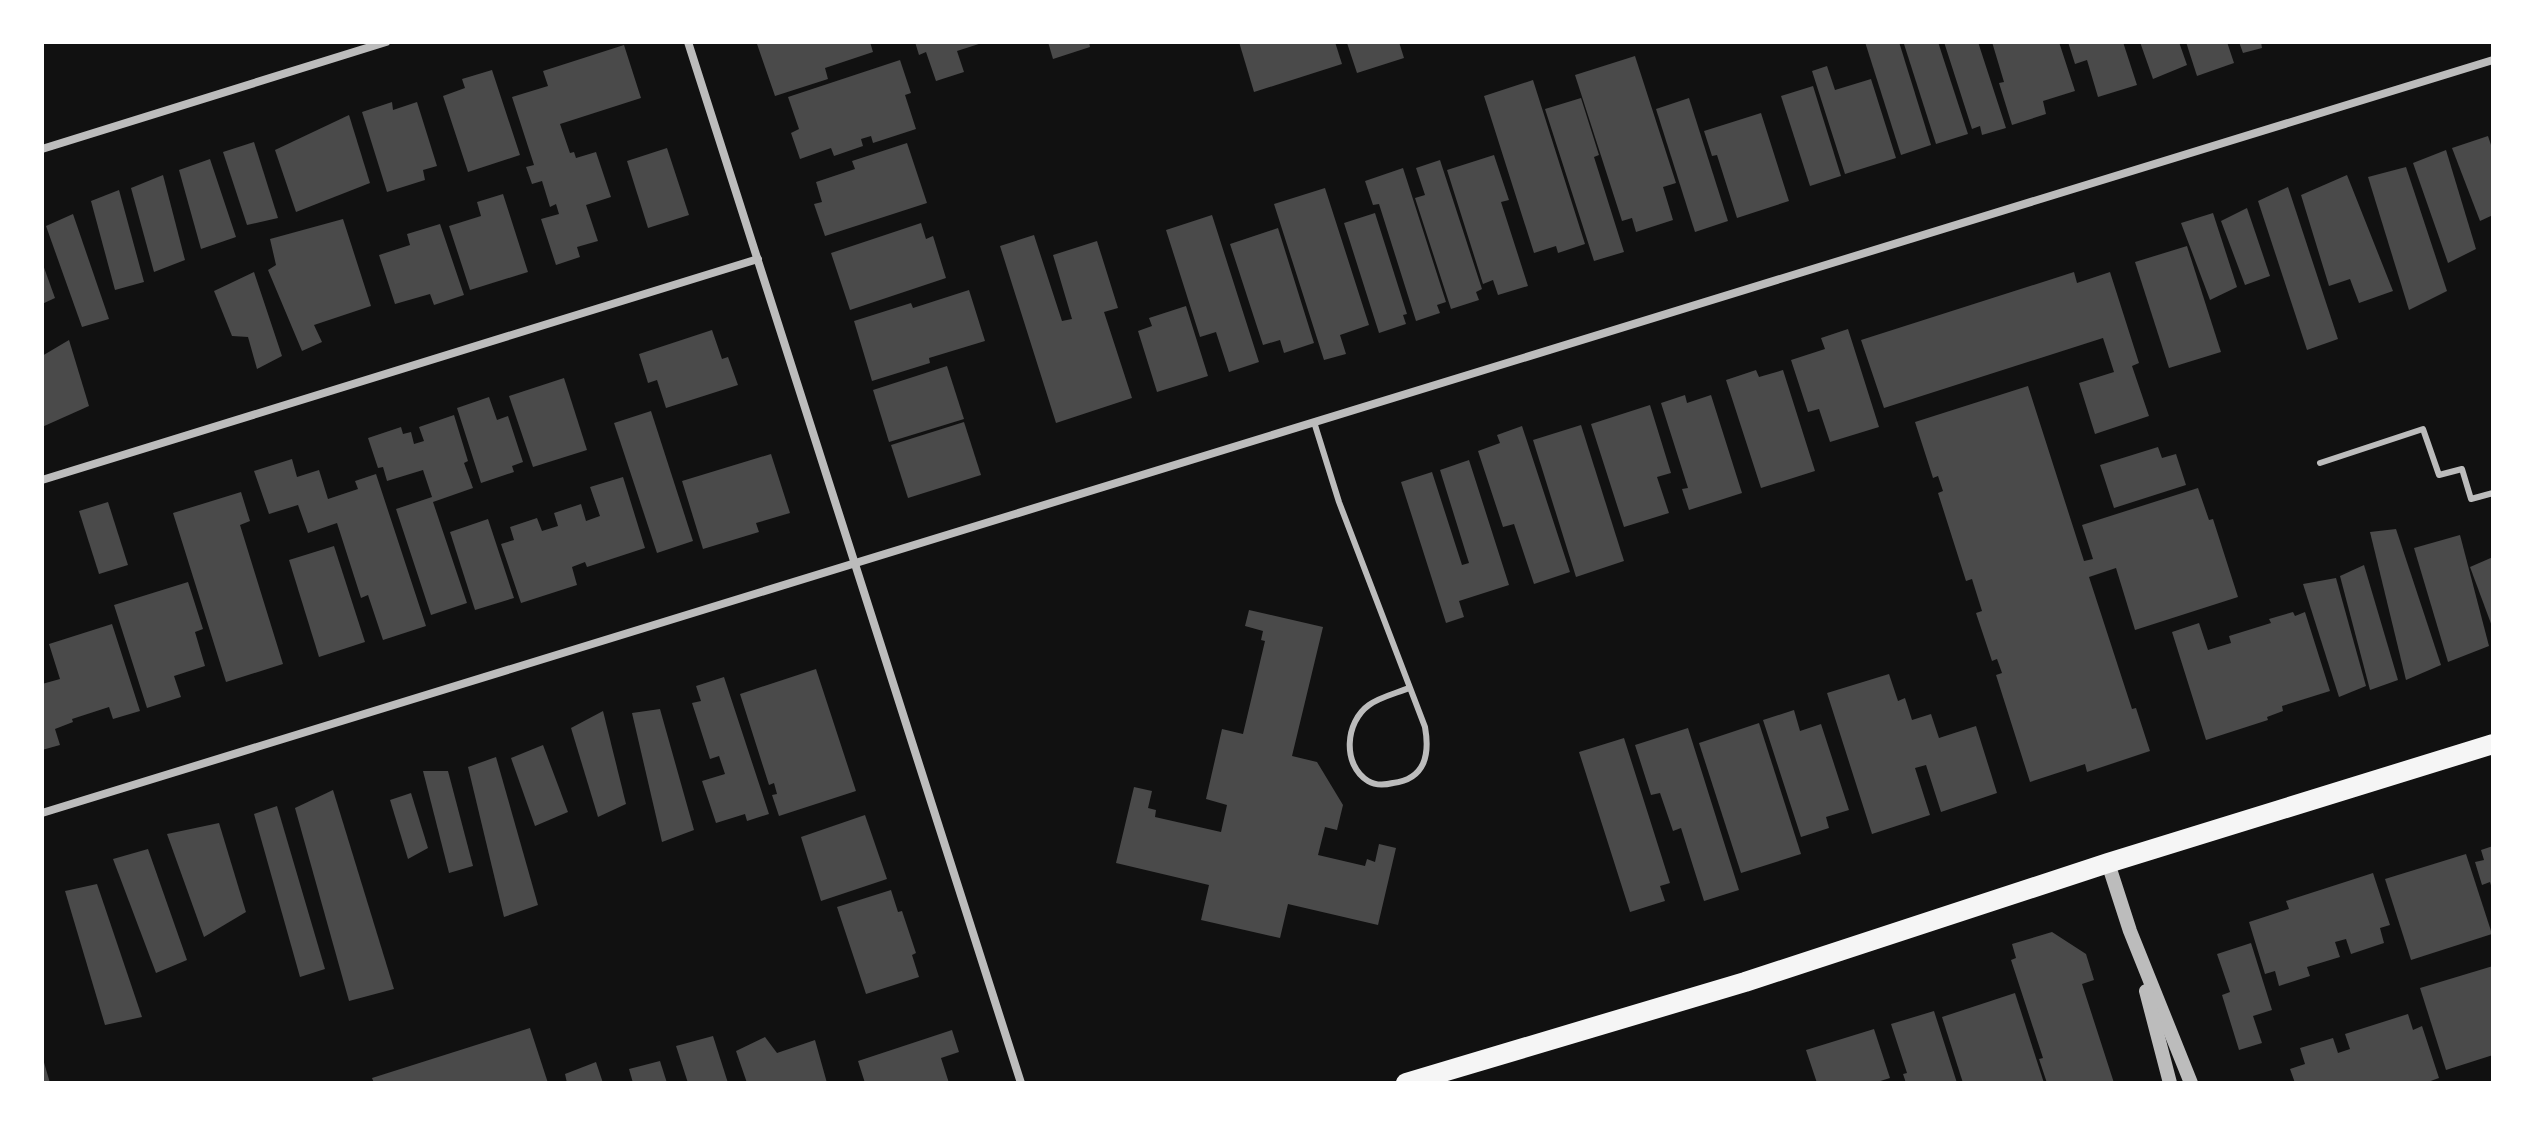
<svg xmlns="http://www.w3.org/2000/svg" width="2535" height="1125" font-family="'Space Grotesk',sans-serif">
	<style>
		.building { fill: #4a4a4a }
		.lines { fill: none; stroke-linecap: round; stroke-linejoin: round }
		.service { stroke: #bcbcbc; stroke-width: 6 }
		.minor { stroke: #bcbcbc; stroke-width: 8 }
		.tertiary { stroke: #bcbcbc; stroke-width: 14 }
		.primary { stroke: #f5f5f5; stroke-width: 20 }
	</style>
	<rect width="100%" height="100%" fill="#111"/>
	<g class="building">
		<path d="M764,42H870L873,52L825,68L828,79L775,96L757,44Z"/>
		<path d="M915,42H982V43L957,51L964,72L936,81L926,52L919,55Z"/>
		<path d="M1048,42H1089L1090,47L1053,59Z"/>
		<path d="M1239,42H1335L1342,64L1254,92Z"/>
		<path d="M1399,42L1404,58L1357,73L1347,43Z"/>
		<path d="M1865,42H1899L1931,145L1901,155Z"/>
		<path d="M1909,42H1938L1968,134L1936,144L1904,44Z"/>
		<path d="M1944,42H1978L2006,128L1982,135L1980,126L1972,129Z"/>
		<path d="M1992,42H2059L2075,91L2043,101L2046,114L2012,125L1999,83L2004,82Z"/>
		<path d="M2068,42H2123L2137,85L2098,97L2087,60L2075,64Z"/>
		<path d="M2140,42H2179L2187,65L2153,79Z"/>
		<path d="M2186,42H2227L2234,63L2197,76Z"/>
		<path d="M2239,42H2261L2262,48L2243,53Z"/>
		<path d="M624,45L641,98L560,124L570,153L574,152L576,158L596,152L611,197L586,205L598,241L577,247L580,257L556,265L541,219L559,214L556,204L550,207L542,181L532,184L526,167L534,165L512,97L548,86L543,71Z"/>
		<path d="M1635,56L1676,183L1663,187L1673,220L1636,232L1632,218L1622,221L1575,75Z"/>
		<path d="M900,60L911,93L905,95L916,129L873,143L871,136L861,139L863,146L834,156L831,148L800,159L791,133L799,129L788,97Z"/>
		<path d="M1827,66L1835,90L1871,79L1896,158L1845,174L1812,71Z"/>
		<path d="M492,70L520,155L468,172L443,96L465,88L462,79Z"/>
		<path d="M1533,80L1585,244L1558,253L1556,246L1534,253L1484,96Z"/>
		<path d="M1813,86L1841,176L1810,186L1781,96Z"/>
		<path d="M1581,98L1599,155L1594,157L1624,252L1594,261L1545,109Z"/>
		<path d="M1689,98L1728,221L1695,232L1656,109Z"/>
		<path d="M392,102L393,110L417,102L437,166L423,170L425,180L387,192L362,112Z"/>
		<path d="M1761,113L1789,201L1737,218L1717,155L1712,156L1704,131Z"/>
		<path d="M349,115L370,183L296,212L275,150Z"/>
		<path d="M2488,136L2493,151V215L2480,221L2452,148Z"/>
		<path d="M254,142L278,218L247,225L223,152Z"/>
		<path d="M907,143L927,203L825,236L814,204L822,202L816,182L855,169L852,161Z"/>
		<path d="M667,148L689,215L648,228L627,161Z"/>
		<path d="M2446,150L2476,249L2448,263L2413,163Z"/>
		<path d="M1494,155L1509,200L1501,202L1528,286L1498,295L1493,280L1483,284L1447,170Z"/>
		<path d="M210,159L236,237L201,249L179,170Z"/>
		<path d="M1440,160L1482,289L1476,292L1479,300L1451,309L1415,198L1425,195L1416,168Z"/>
		<path d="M2406,167L2447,291L2409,310L2368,177Z"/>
		<path d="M1403,168L1446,302L1437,305L1440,313L1416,321L1379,204L1373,205L1365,181Z"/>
		<path d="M163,175L185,260L154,272L131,188Z"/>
		<path d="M2347,175L2393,291L2359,303L2350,279L2329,286L2301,195Z"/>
		<path d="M2288,187L2338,339L2307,350L2258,201Z"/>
		<path d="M1325,188L1369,325L1340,335L1346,354L1324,360L1274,204Z"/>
		<path d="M119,190L144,282L115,290L91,201Z"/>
		<path d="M503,194L528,272L470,290L449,226L481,216L477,202Z"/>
		<path d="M2247,208L2270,276L2245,285L2221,221Z"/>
		<path d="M1375,213L1407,314L1403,315L1406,324L1379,333L1344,223Z"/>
		<path d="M2213,213L2237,287L2210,300L2181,223Z"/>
		<path d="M73,214L109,319L82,327L46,226Z"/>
		<path d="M1212,215L1259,362L1229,372L1216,332L1200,337L1166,230Z"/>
		<path d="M343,219L371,306L314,325L322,342L302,351L268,270L276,265L270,239Z"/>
		<path d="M921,223L926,239L933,236L946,278L850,310L831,253Z"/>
		<path d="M440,224L464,295L434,305L430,294L395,304L379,255L410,245L407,234Z"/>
		<path d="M1278,228L1314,343L1284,353L1280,340L1263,345L1230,244Z"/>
		<path d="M1034,235L1062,321L1072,319L1053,255L1097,241L1118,308L1104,312L1132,398L1056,423L1000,246Z"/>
		<path d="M2187,246L2221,352L2169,368L2135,262Z"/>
		<path d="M42,262L55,298L42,304Z"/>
		<path d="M254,272L282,356L257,369L248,337L232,336L214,291Z"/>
		<path d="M2074,272L2077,283L2110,272L2139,363L2132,366L2149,416L2095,434L2079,383L2114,372L2103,338L1884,408L1861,340Z"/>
		<path d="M969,290L985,341L929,358L930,363L872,381L854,321L911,303L913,308Z"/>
		<path d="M1186,306L1208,376L1157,392L1138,331L1152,326L1149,318Z"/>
		<path d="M1848,329L1879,427L1830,442L1819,409L1808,412L1791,360L1825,349L1821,338Z"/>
		<path d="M712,330L722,359L728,357L738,385L666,408L657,380L648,383L639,354Z"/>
		<path d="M69,340L89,406L42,427V356Z"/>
		<path d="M947,366L964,419L889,442L873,390Z"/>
		<path d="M1756,370L1759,377L1783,370L1815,471L1761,488L1726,380Z"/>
		<path d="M564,378L587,450L533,467L509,396Z"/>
		<path d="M2028,386L2084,561L2093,559L2082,525L2198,488L2209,520L2213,519L2238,597L2135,630L2116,568L2089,577L2132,709L2136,708L2150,751L2087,772L2085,764L2030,782L1996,675L2002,673L1997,659L1992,661L1976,613L1982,611L1972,579L1966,581L1938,493L1943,491L1938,476L1933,478L1915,422Z"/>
		<path d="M1685,395L1687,403L1711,395L1742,493L1689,510L1682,489L1688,488L1661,403Z"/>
		<path d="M489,397L497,420L508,416L523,462L512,466L514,472L481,483L457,408Z"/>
		<path d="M1650,405L1671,473L1657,477L1669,513L1624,527L1591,424Z"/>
		<path d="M651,411L693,541L657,553L614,423Z"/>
		<path d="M454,415L468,461L464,463L473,488L433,502L467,603L431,615L396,509L432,497L423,470L387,481L383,467L378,468L368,438L401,427L403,434L411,432L414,444L424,441L419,427Z"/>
		<path d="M964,422L981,475L908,498L891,445Z"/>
		<path d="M1581,425L1624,561L1576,577L1533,440Z"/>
		<path d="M1522,426L1570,572L1534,584L1514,524L1503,527L1478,451L1500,443L1497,435Z"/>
		<path d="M2158,447L2162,458L2176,454L2186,485L2114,508L2100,465Z"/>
		<path d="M771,454L790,513L756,523L759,532L703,549L682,481Z"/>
		<path d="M292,459L297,477L319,470L328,499L358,489L355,481L376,474L426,626L383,640L368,595L361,598L337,523L308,533L298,505L269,514L254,471Z"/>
		<path d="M1469,460L1509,585L1459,601L1464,617L1446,623L1401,482L1432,472L1462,565L1469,563L1440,470Z"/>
		<path d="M623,477L645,548L587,567L585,562L572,567L577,585L521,603L501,544L514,540L510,527L537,518L542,531L558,526L554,513L581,504L586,521L600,516L590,487Z"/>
		<path d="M241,492L250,521L240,525L283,664L226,682L173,513Z"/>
		<path d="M108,502L128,565L99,574L79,511Z"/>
		<path d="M488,519L514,598L475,610L450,532Z"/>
		<path d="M2396,529L2441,665L2406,680L2370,532Z"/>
		<path d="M2460,535L2489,646L2448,662L2414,548Z"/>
		<path d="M334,546L365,642L319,657L289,560Z"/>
		<path d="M2493,557V629L2470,567Z"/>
		<path d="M2364,565L2398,680L2370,690L2340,576Z"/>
		<path d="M2336,578L2366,686L2339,697L2303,584Z"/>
		<path d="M188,582L203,629L195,632L205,666L174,676L181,697L147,708L114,605Z"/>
		<path d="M1249,610L1323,627L1292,756L1317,762L1343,805L1337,830L1325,827L1318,855L1365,866L1367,859L1375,862L1379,844L1396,848L1378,925L1288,904L1280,938L1201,920L1209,885L1116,863L1134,787L1152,791L1148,808L1156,810L1155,817L1221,832L1227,805L1206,799L1222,729L1243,734L1265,641L1261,640L1263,631L1245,626Z"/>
		<path d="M2293,612L2295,616L2305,612L2330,691L2282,706L2283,711L2267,717L2268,720L2206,740L2172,632L2199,623L2208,650L2231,643L2229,636L2271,623L2269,619Z"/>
		<path d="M112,624L140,711L113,719L109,707L72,719L73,722L55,729L60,745L42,750V684L60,679L49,644Z"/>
		<path d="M816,669L856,791L779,816L772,795L777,794L774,783L769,785L740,694Z"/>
		<path d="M1889,674L1898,701L1905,698L1912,720L1931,714L1939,738L1976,726L1997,793L1941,812L1926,765L1915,768L1930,815L1872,834L1827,693Z"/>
		<path d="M724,677L769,814L747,821L745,814L716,823L702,781L725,774L719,756L710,759L692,703L701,701L696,686Z"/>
		<path d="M660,709L694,830L662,842L632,713Z"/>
		<path d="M1794,710L1800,731L1821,724L1849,810L1826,817L1829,828L1801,837L1763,720Z"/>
		<path d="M603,711L626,804L598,817L571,728Z"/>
		<path d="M1759,723L1801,854L1741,873L1699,743Z"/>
		<path d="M1688,728L1739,890L1704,901L1681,828L1673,831L1660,793L1651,795L1635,745Z"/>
		<path d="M1624,738L1670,883L1660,886L1665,901L1630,912L1579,752Z"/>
		<path d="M543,745L568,812L535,826L511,758Z"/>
		<path d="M496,757L538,905L504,917L468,767Z"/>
		<path d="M423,771H448L473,866L449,873Z"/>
		<path d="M333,790L394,989L349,1001L295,808Z"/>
		<path d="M411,793L428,848L408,859L390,800Z"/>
		<path d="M277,806L325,969L300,977L254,814Z"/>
		<path d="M865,815L887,879L821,901L801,837Z"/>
		<path d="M219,823L246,912L204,937L167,834Z"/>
		<path d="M2493,846V889H2492L2490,882L2482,885L2475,862L2484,860L2481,850Z"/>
		<path d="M148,849L187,960L156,973L113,859Z"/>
		<path d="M2466,854L2492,934L2411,960L2385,879Z"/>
		<path d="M2373,873L2390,925L2380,928L2384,943L2351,954L2346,939L2335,942L2340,957L2307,967L2310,976L2279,986L2275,971L2265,974L2249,922L2289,909L2286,901Z"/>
		<path d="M97,884L142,1017L105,1025L65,891Z"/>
		<path d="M891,890L898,912L902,911L916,953L912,955L919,977L866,994L837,907Z"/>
		<path d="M2052,932L2086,954L2094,980L2082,984L2114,1083H2047L2039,1059L2043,1058L2011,960L2016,958L2012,944Z"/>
		<path d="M2251,943L2272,1010L2253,1016L2262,1043L2239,1050L2222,995L2230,992L2217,954Z"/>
		<path d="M2493,966V1055L2446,1070L2420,988Z"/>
		<path d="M2015,993L2044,1083H1963L1942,1017Z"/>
		<path d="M1934,1011L1957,1083H1906L1903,1074L1907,1073L1891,1024Z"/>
		<path d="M2408,1014L2413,1030L2422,1026L2439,1078L2425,1083H2295L2290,1069L2305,1064L2300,1048L2333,1038L2338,1053L2350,1049L2345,1034Z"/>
		<path d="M530,1028L548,1083H374L372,1078Z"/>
		<path d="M1874,1029L1890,1078L1874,1083H1817L1806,1050Z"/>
		<path d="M952,1030L959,1052L941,1058L949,1083H865L858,1061Z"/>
		<path d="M713,1036L728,1083H688L676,1046Z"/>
		<path d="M765,1037L777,1053L815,1040L827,1083H747L736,1051Z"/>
		<path d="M43,1059L50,1083H42Z"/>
		<path d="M660,1061L667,1083H633L629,1069Z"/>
		<path d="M596,1062L603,1083H567L565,1074Z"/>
	</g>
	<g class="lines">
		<g class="service">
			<path d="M1314,422L1339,502L1425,727C1430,755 1425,779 1393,783C1385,785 1376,786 1368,781C1342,765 1345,722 1369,705C1380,697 1397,693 1409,688"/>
			<path d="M2320,463L2423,429L2439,475L2462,469L2471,499L2493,493"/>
		</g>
		<g class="minor">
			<path d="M688,42L1021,1083"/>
			<path d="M42,149L386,42"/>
			<path d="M42,480L758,259"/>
			<path d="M42,813L2493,60"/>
		</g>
		<g class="tertiary">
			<path d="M2108,863L2130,931L2191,1083"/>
			<path d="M2146,991L2170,1083"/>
		</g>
		<path class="primary" d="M1406,1083L1745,982L2108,863L2493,744"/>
	</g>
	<rect width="2535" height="1125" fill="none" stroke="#ffffff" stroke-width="88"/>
</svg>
